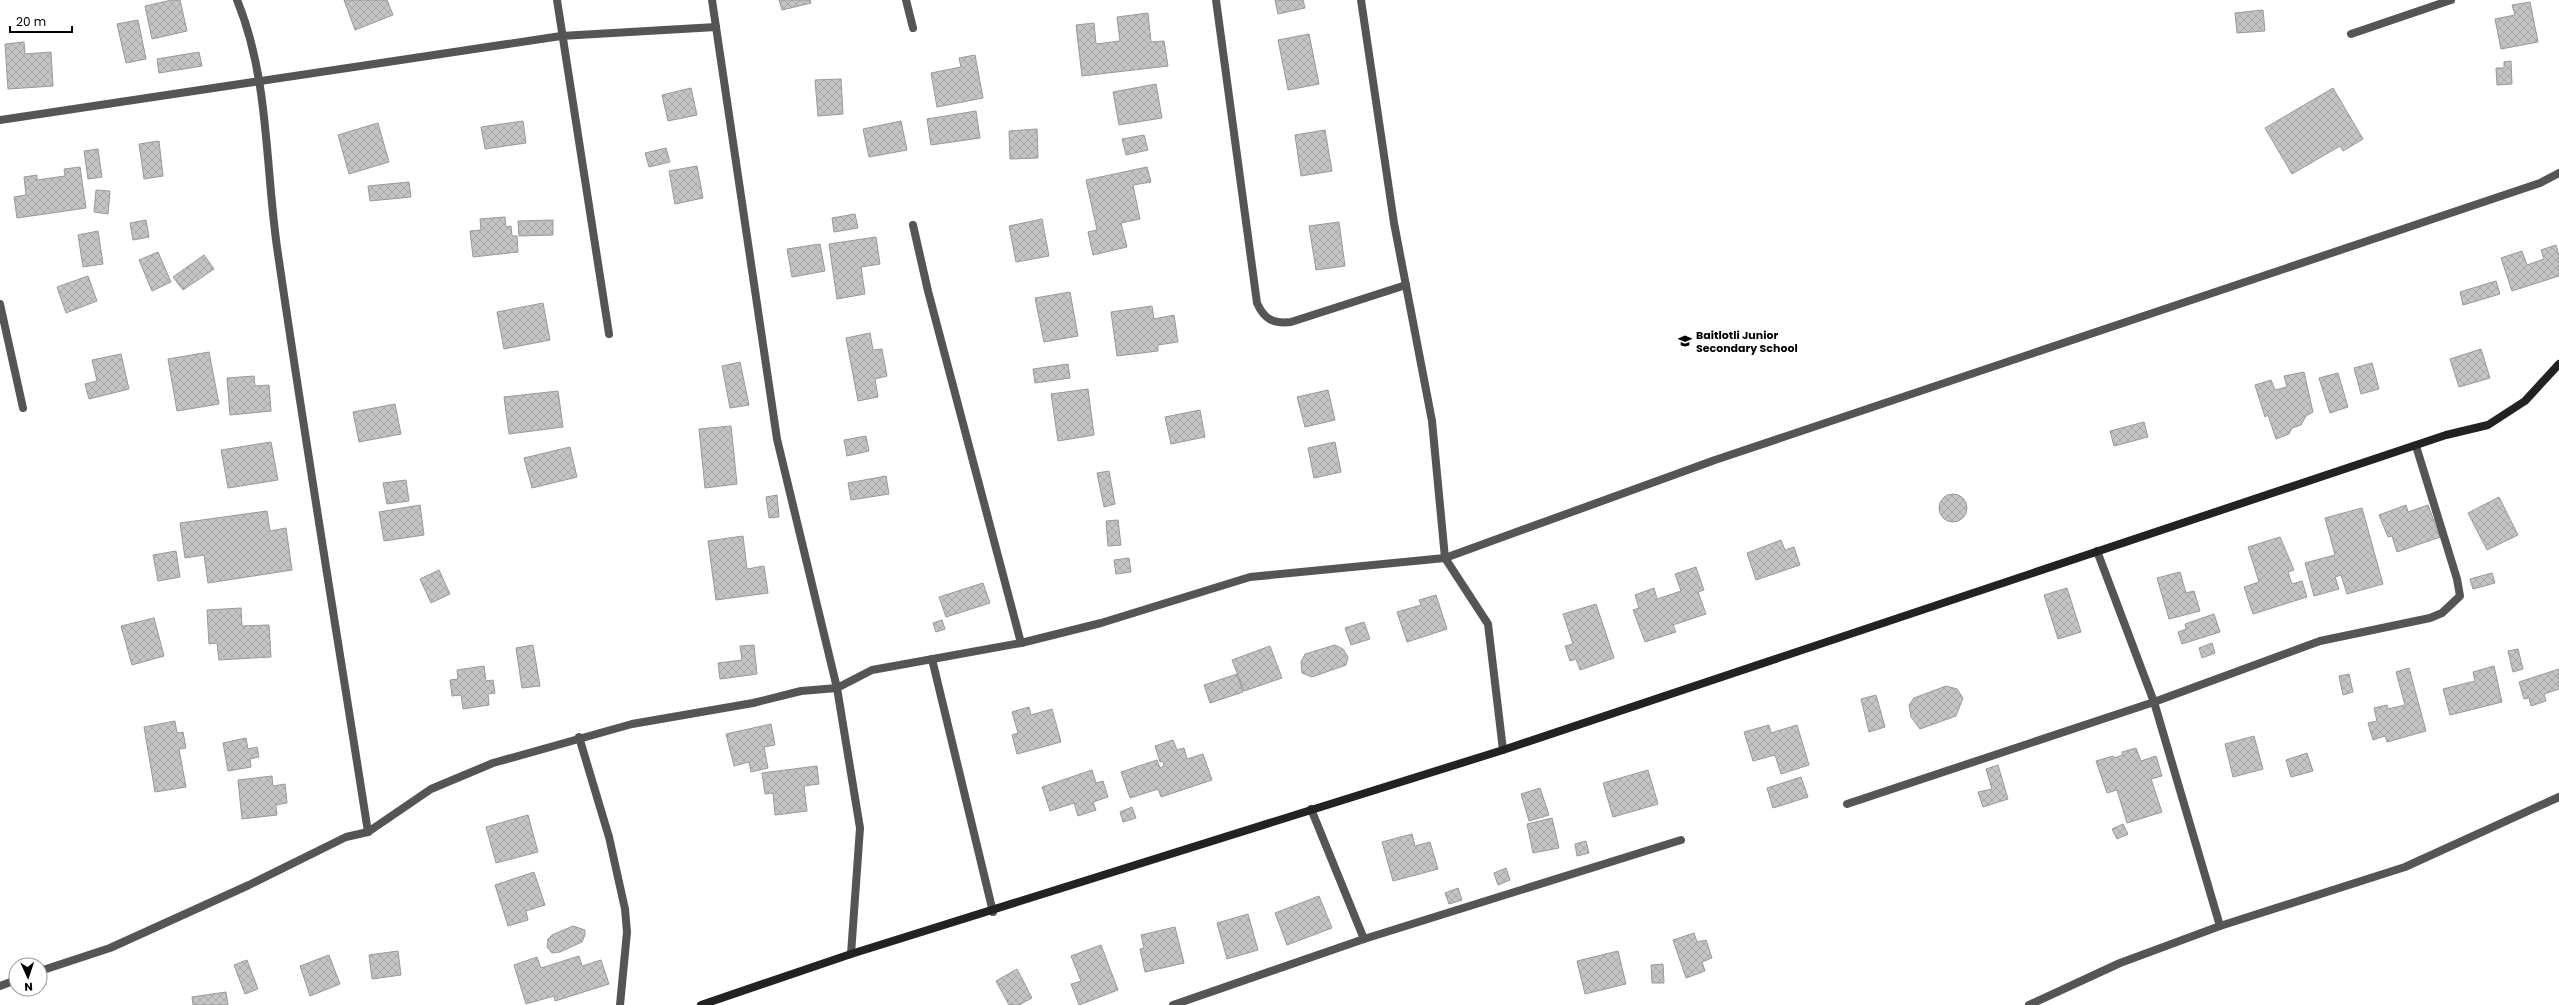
<svg xmlns="http://www.w3.org/2000/svg" width="2559" height="1005" font-family="Poppins,sans-serif">
	<style>
		.building { fill: url(#building-cross-hatch); stroke: #999 }
		.lines { fill: none; stroke-linecap: round; stroke-linejoin: round }
		.street { stroke: #555; stroke-width: 8 }
		.secondary { stroke: #222; stroke-width: 8 }
		.labels { text-anchor: middle; dominant-baseline: central; stroke-width: 3; stroke-linejoin: round; paint-order: stroke }
		.poi-label { font-size: 11px; font-weight: bold; fill: #000; stroke: #fff; text-anchor: start }
	</style>
	<defs>
		<pattern id="building-cross-hatch" width="8" height="8" patternUnits="userSpaceOnUse"><rect width="8" height="8" fill="#c4c4c4"/><path d="M0 0l8 8M0 8l8-8" fill="none" stroke="#a7a7a7"/></pattern>
	</defs>
	<rect width="100%" height="100%" fill="#fff"/>
	<g class="building">
		<path d="M172,0H180L187,31L152,39L145,6Z"/>
		<path d="M344,0H387L393,15L355,30Z"/>
		<path d="M779,0H810L811,3L782,10Z"/>
		<path d="M1275,0H1303L1305,8L1278,14Z"/>
		<path d="M2530,2L2538,42L2501,49L2495,19L2515,15L2512,5Z"/>
		<path d="M2263,10L2265,31L2237,33L2235,13Z"/>
		<path d="M1148,13L1151,42L1164,41L1168,66L1082,76L1076,25L1094,23L1096,44L1120,41L1117,17Z"/>
		<path d="M138,20L146,59L126,63L117,24Z"/>
		<path d="M1309,34L1319,84L1288,90L1278,40Z"/>
		<path d="M24,42L25,54L51,52L53,86L8,89L5,44Z"/>
		<path d="M199,52L202,66L159,73L157,59Z"/>
		<path d="M975,55L983,98L937,107L931,73L961,67L959,58Z"/>
		<path d="M2511,61L2512,84L2497,85L2496,68H2504V62Z"/>
		<path d="M841,79L843,114L818,116L815,80Z"/>
		<path d="M1156,84L1162,118L1119,125L1113,92Z"/>
		<path d="M691,88L697,115L668,121L662,95Z"/>
		<path d="M2333,88L2363,139L2343,151L2340,146L2292,174L2265,128Z"/>
		<path d="M976,111L980,138L931,145L927,119Z"/>
		<path d="M523,121L526,143L485,149L481,127Z"/>
		<path d="M901,121L907,150L869,157L863,129Z"/>
		<path d="M378,123L389,162L349,174L338,135Z"/>
		<path d="M1037,129L1038,158L1010,159L1009,131Z"/>
		<path d="M1325,130L1332,171L1301,176L1295,135Z"/>
		<path d="M1144,135L1148,150L1126,155L1122,139Z"/>
		<path d="M159,141L163,176L144,179L139,144Z"/>
		<path d="M666,148L670,162L649,167L645,153Z"/>
		<path d="M98,149L102,177L88,179L84,151Z"/>
		<path d="M697,166L703,198L675,204L669,171Z"/>
		<path d="M80,167L86,208L17,218L14,197L26,195L24,177L37,175V180L65,176L64,169Z"/>
		<path d="M1147,167L1151,182L1133,185L1140,219L1121,223L1127,247L1093,255L1088,232L1097,230L1086,180Z"/>
		<path d="M409,182L411,197L370,201L368,186Z"/>
		<path d="M96,190L110,191L108,214L94,212Z"/>
		<path d="M855,214L858,228L834,232L832,218Z"/>
		<path d="M505,217L506,227L511,226L512,236H517L518,252L473,257L470,231L481,230L480,219Z"/>
		<path d="M1042,219L1049,256L1016,262L1009,226Z"/>
		<path d="M146,220L149,237L133,240L130,223Z"/>
		<path d="M553,220V235L519,236L518,221Z"/>
		<path d="M1339,222L1345,266L1316,270L1309,226Z"/>
		<path d="M98,231L103,264L83,267L78,235Z"/>
		<path d="M876,237L880,264L861,267L865,294L837,299L829,244Z"/>
		<path d="M820,244L825,271L792,277L787,249Z"/>
		<path d="M2556,245L2559,256V276L2512,291L2501,258L2522,251L2527,265L2544,259L2541,250Z"/>
		<path d="M158,252L171,282L152,291L139,260Z"/>
		<path d="M204,255L214,269L183,290L173,277Z"/>
		<path d="M88,276L97,301L66,313L57,287Z"/>
		<path d="M2496,281L2500,294L2463,305L2460,292Z"/>
		<path d="M1070,292L1078,336L1044,342L1035,298Z"/>
		<path d="M543,303L550,340L504,349L497,312Z"/>
		<path d="M1152,306L1154,319L1174,315L1178,342L1158,345V351L1117,356L1111,312Z"/>
		<path d="M870,333L873,350L882,349L887,376L875,379L878,397L858,401L846,338Z"/>
		<path d="M2481,349L2490,378L2459,387L2450,359Z"/>
		<path d="M209,352L219,404L177,411L168,359Z"/>
		<path d="M121,354L129,389L89,399L85,384L97,381L92,360Z"/>
		<path d="M740,362L749,405L730,408L722,366Z"/>
		<path d="M2372,363L2379,389L2361,394L2354,368Z"/>
		<path d="M1068,364L1070,378L1035,383L1033,369Z"/>
		<path d="M2304,372L2313,412L2306,416L2301,425L2292,428L2289,434L2276,439L2268,415L2265,417L2255,385L2271,380L2275,390L2287,387L2284,376Z"/>
		<path d="M2338,373L2348,407L2330,413L2319,378Z"/>
		<path d="M254,376L255,386L269,385L271,411L230,415L227,378Z"/>
		<path d="M1088,389L1094,435L1058,441L1051,394Z"/>
		<path d="M1328,390L1335,420L1305,427L1297,397Z"/>
		<path d="M558,391L563,427L509,434L504,397Z"/>
		<path d="M395,404L401,434L359,442L353,412Z"/>
		<path d="M1200,410L1205,437L1171,444L1165,417Z"/>
		<path d="M2144,422L2148,437L2114,446L2110,431Z"/>
		<path d="M731,426L737,484L705,488L699,429Z"/>
		<path d="M866,436L869,451L847,456L844,440Z"/>
		<path d="M271,442L278,480L228,488L221,450Z"/>
		<path d="M1335,442L1341,472L1314,478L1308,448Z"/>
		<path d="M570,447L577,477L532,488L524,458Z"/>
		<path d="M1109,471L1115,504L1104,507L1097,473Z"/>
		<path d="M886,476L889,494L851,500L848,483Z"/>
		<path d="M406,480L409,501L387,504L383,483Z"/>
		<circle cx="1953" cy="508" r="14"/>
		<path d="M777,495L779,517L769,518L766,497Z"/>
		<path d="M2499,497L2518,535L2487,550L2468,513Z"/>
		<path d="M420,505L424,535L384,541L379,512Z"/>
		<path d="M2406,505L2408,512L2428,505L2440,537L2397,552L2392,536L2388,537L2379,515Z"/>
		<path d="M2362,508L2383,584L2347,594L2341,575L2335,577L2339,589L2314,596L2305,563L2335,555L2325,518Z"/>
		<path d="M267,511L270,531L286,528L292,570L208,583L204,555L185,558L180,523Z"/>
		<path d="M1118,520L1121,545L1108,546L1106,521Z"/>
		<path d="M743,536L747,569L764,566L768,593L716,600L708,541Z"/>
		<path d="M2280,537L2294,570L2288,572L2292,584L2302,581L2307,597L2253,614L2244,587L2259,582L2248,547Z"/>
		<path d="M1781,540L1785,550L1794,547L1800,565L1756,580L1747,553Z"/>
		<path d="M176,551L180,577L158,581L153,555Z"/>
		<path d="M1129,558L1131,572L1116,574L1114,560Z"/>
		<path d="M1696,567L1704,590L1698,592L1706,614L1673,625L1676,632L1645,642L1633,610L1639,608L1635,595L1654,588L1657,599L1681,591L1675,574Z"/>
		<path d="M439,570L450,594L431,603L420,579Z"/>
		<path d="M2180,572L2186,593L2194,591L2200,611L2169,619L2157,578Z"/>
		<path d="M2492,573L2495,583L2473,589L2470,579Z"/>
		<path d="M983,583L990,603L946,617L939,597Z"/>
		<path d="M2067,588L2081,632L2058,639L2044,595Z"/>
		<path d="M1436,595L1447,629L1407,642L1397,612L1421,605L1419,600Z"/>
		<path d="M1596,604L1614,658L1580,670L1576,659L1570,661L1565,646L1573,644L1563,614Z"/>
		<path d="M241,608L242,626L269,625L271,657L219,660L217,643L209,644L207,610Z"/>
		<path d="M2214,614L2220,632L2182,644L2178,632L2186,629L2185,624Z"/>
		<path d="M154,618L164,656L132,665L121,626Z"/>
		<path d="M942,620L945,629L936,632L933,623Z"/>
		<path d="M1364,622L1370,639L1351,645L1345,628Z"/>
		<path d="M2212,643L2215,653L2202,658L2199,648Z"/>
		<path d="M533,645L540,686L522,688L516,648Z"/>
		<path d="M754,645L757,674L720,679L718,663L742,660L740,646Z"/>
		<path d="M1335,645L1343,649L1348,657L1346,665L1312,677L1302,673L1301,662L1305,654Z"/>
		<path d="M1270,646L1282,678L1244,691L1232,660Z"/>
		<path d="M2518,649L2523,669L2513,672L2508,651Z"/>
		<path d="M484,666L486,681L493,680L495,693L488,694L489,705L463,709L461,695L452,696L450,680L458,679L457,670Z"/>
		<path d="M2494,666L2502,702L2450,715L2443,689L2475,681L2473,672Z"/>
		<path d="M2409,668L2426,731L2387,742L2385,736L2373,740L2368,723L2377,721L2374,708L2387,705L2388,709L2405,705L2396,672Z"/>
		<path d="M2559,669V689L2544,694L2546,701L2531,706L2529,698L2524,699L2519,682Z"/>
		<path d="M1237,674L1243,692L1210,703L1204,685Z"/>
		<path d="M2349,674L2353,692L2343,695L2339,676Z"/>
		<path d="M1946,686L1957,689L1963,698L1956,716L1920,729L1911,717L1909,705L1914,698Z"/>
		<path d="M1876,695L1885,727L1869,732L1861,699Z"/>
		<path d="M1029,707L1031,715L1052,709L1061,742L1017,754L1012,735L1018,733L1012,712Z"/>
		<path d="M175,721L177,733L183,732L186,748L179,749L186,787L155,792L144,727Z"/>
		<path d="M771,724L775,745L764,747L768,768L751,772L749,762L734,766L726,734Z"/>
		<path d="M1769,725L1771,733L1797,725L1809,765L1781,774L1775,755L1753,761L1744,732Z"/>
		<path d="M2254,736L2263,769L2233,777L2225,744Z"/>
		<path d="M246,738L248,749L257,747L259,757L250,759L251,767L228,771L223,743Z"/>
		<path d="M1173,740L1177,750L1184,748L1187,759L1203,754L1212,780L1161,797L1158,789L1130,798L1121,772L1157,760L1160,768L1164,766L1163,761L1160,762L1155,746Z"/>
		<path d="M2136,748L2141,761L2156,756L2162,776L2151,779L2162,812L2127,823L2117,790L2107,793L2096,761L2113,756L2114,758L2123,755L2122,752Z"/>
		<path d="M2307,753L2313,771L2291,777L2286,760Z"/>
		<path d="M1998,765L2008,799L1983,807L1978,792L1992,789L1986,769Z"/>
		<path d="M817,766L819,784L804,786L807,811L775,815L773,793L765,794L762,773Z"/>
		<path d="M1092,770L1096,783L1103,781L1108,797L1093,802L1096,810L1078,816L1074,803L1050,811L1042,787Z"/>
		<path d="M1648,770L1658,804L1613,817L1603,783Z"/>
		<path d="M272,776L273,786L285,784L287,803L276,805L277,815L242,819L238,780Z"/>
		<path d="M1801,777L1808,797L1773,808L1767,788Z"/>
		<path d="M1540,788L1549,815L1529,821L1521,794Z"/>
		<path d="M1132,807L1136,818L1123,822L1120,812Z"/>
		<path d="M528,815L538,852L496,863L486,827Z"/>
		<path d="M1552,818L1559,848L1533,853L1527,824Z"/>
		<path d="M2123,824L2128,834L2117,839L2112,829Z"/>
		<path d="M1412,834L1415,846L1430,842L1438,869L1393,881L1382,842Z"/>
		<path d="M1586,841L1589,853L1577,856L1575,844Z"/>
		<path d="M1506,868L1510,880L1498,885L1494,873Z"/>
		<path d="M534,872L545,905L526,911L528,920L508,926L495,885Z"/>
		<path d="M1458,888L1462,900L1449,904L1445,893Z"/>
		<path d="M1319,896L1332,928L1287,945L1275,913Z"/>
		<path d="M1248,914L1258,950L1227,959L1217,923Z"/>
		<path d="M573,926L585,930V935L582,942L560,952L552,953L547,947L548,939L552,935Z"/>
		<path d="M1175,927L1184,963L1145,972L1140,949L1144,948L1141,935Z"/>
		<path d="M1694,933L1697,942L1706,940L1712,958L1702,962L1705,971L1686,978L1673,940Z"/>
		<path d="M1101,945L1118,990L1079,1005L1071,984L1081,981L1071,956Z"/>
		<path d="M398,951L401,975L372,979L369,955Z"/>
		<path d="M1618,951L1626,984L1585,994L1577,961Z"/>
		<path d="M329,955L340,984L310,996L300,966Z"/>
		<path d="M579,956L582,966L601,960L609,984L555,1001L554,996L526,1004L514,965L537,957L541,968Z"/>
		<path d="M247,960L258,989L245,994L234,965Z"/>
		<path d="M1663,964L1664,983H1652L1651,965Z"/>
		<path d="M1017,969L1032,998L1019,1005H1009L996,981Z"/>
		<path d="M226,992L228,1005H193L192,997Z"/>
	</g>
	<g class="lines">
		<g class="street">
			<path d="M237,0C270,80 265,170 278,254C306,447 338,640 368,832"/>
			<path d="M557,0L609,334"/>
			<path d="M712,0L777,439L837,688L860,828L851,954"/>
			<path d="M906,0L913,28"/>
			<path d="M1216,0L1257,303C1264,319 1273,324 1291,322L1406,285"/>
			<path d="M1361,0L1394,223L1432,421L1445,558L1488,624L1503,750"/>
			<path d="M2351,34L2451,0"/>
			<path d="M0,120L561,36L716,27"/>
			<path d="M913,225L928,291L1021,643"/>
			<path d="M0,304L23,408"/>
			<path d="M2097,551L2154,702L2220,926"/>
			<path d="M932,659L993,912"/>
			<path d="M579,737L609,837L625,909L627,932L620,1005"/>
			<path d="M1847,804L2154,702L2320,641L2430,618L2442,613L2460,596L2457,579L2416,446"/>
			<path d="M1311,809L1364,939"/>
			<path d="M40,971L110,948L249,885L346,837L368,832L431,789L493,763L632,724L753,703L801,691L837,688L872,670L1021,643L1101,623L1250,577L1445,558L1715,460L2540,183L2559,173"/>
			<path d="M0,986L16,980"/>
			<path d="M1173,1005L1364,939L1681,840"/>
			<path d="M2029,1005L2120,963L2220,926L2405,867L2559,797"/>
		</g>
		<path class="secondary" d="M701,1005L851,954L1503,750L2446,435L2488,425L2525,401L2559,364"/>
	</g>
	<defs>
		<g id="school-bare" transform="scale(1.08)"><path d="M0-5L7-2L0 1L-7-2ZM-4 1L0 2.5L4 1V4Q0 6-4 4Z" fill="#000" stroke="#fff" stroke-width="2.5" paint-order="stroke"/></g>
	</defs>
	<g fill-rule="evenodd">
		<use href="#school-bare" x="1685" y="341"/>
	</g>
	<g class="labels">
		<g class="poi-label">
			<text x="1696" y="335">Baitlotli Junior<tspan x="1696" dy="13">Secondary School</tspan></text>
		</g>
	</g>
	<g transform="translate(28 977) rotate(177)"><circle r="19" fill="#ffffff" stroke="#999999"/>
	<path d="M0-3L7 15L0 10L-7 15Z" fill="#000000"/>
	<text y="-6" font-size="11" font-weight="bold" text-anchor="middle" fill="#000000">N</text>
	</g>
	<path d="M10 26v6h62v-6" fill="none" stroke="#000000" stroke-width="2"/>
	<text x="16" y="26" font-size="12" fill="#000000" stroke="#ffffff" stroke-width="3" paint-order="stroke">20 m</text>
</svg>
